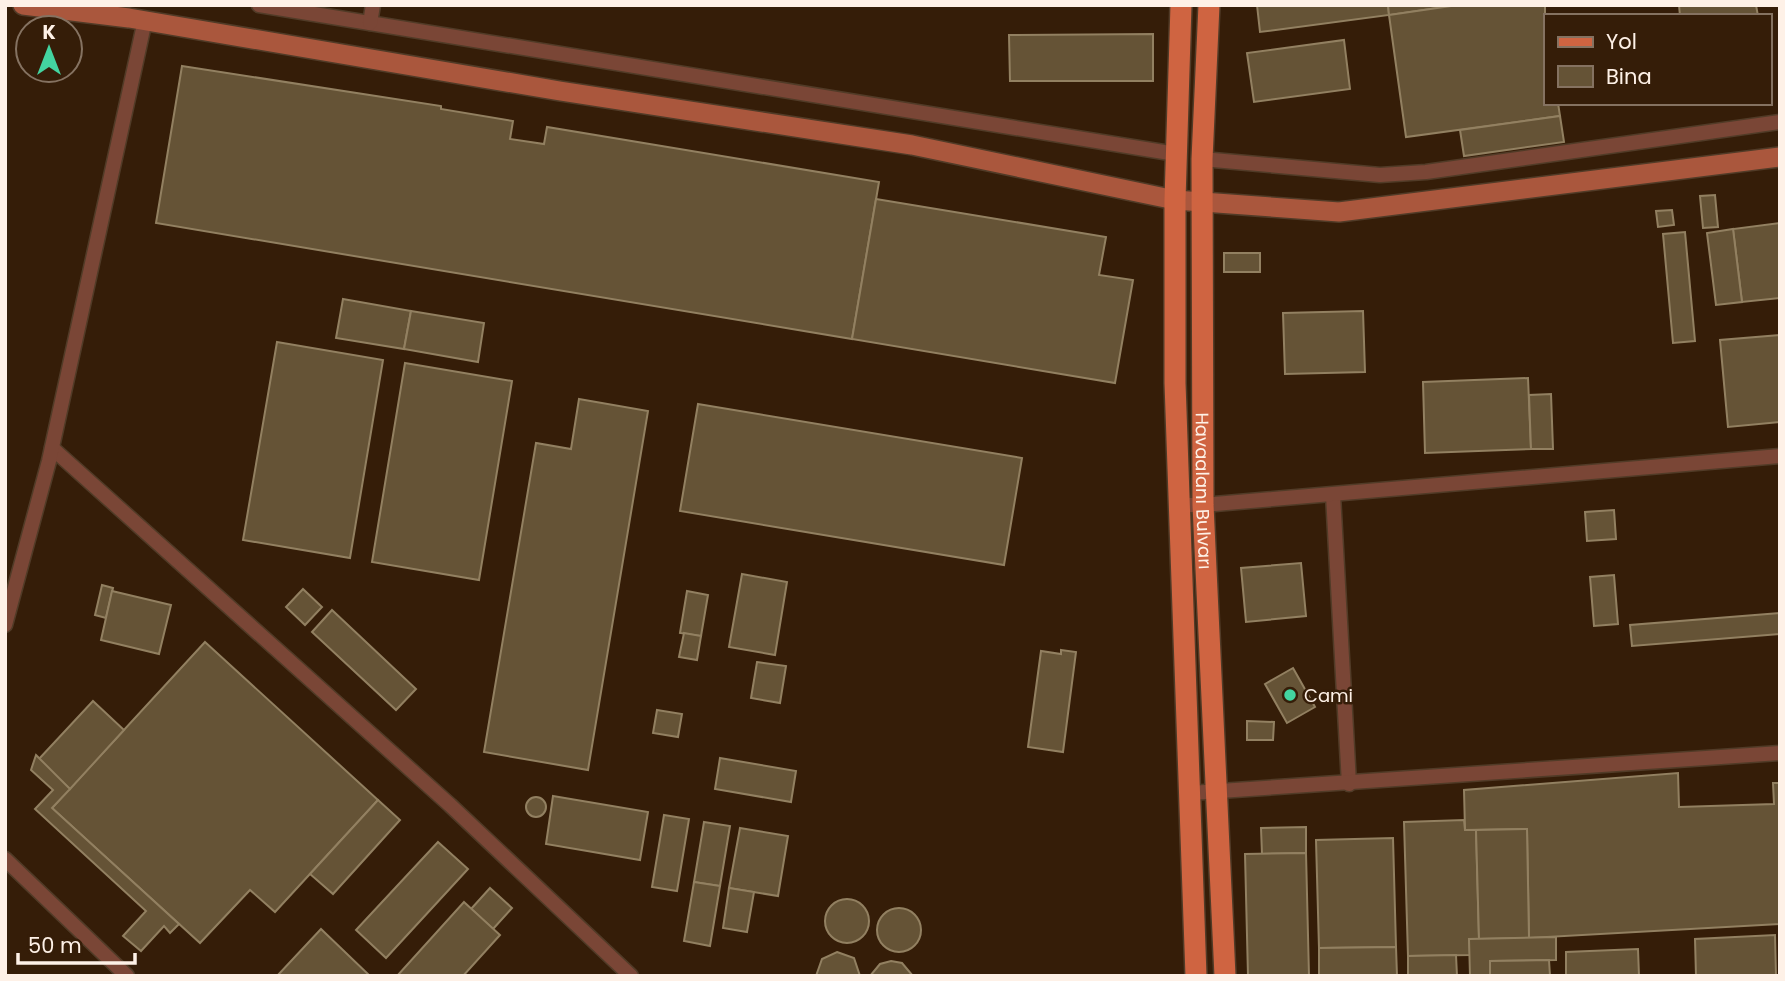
<svg xmlns="http://www.w3.org/2000/svg" width="1785" height="981" font-family="Poppins,sans-serif">
	<style>
		.building { fill: #655336; stroke: #928061; stroke-width: 2 }
		.lines { fill: none; stroke-linecap: round; stroke-linejoin: round }
		.street-casing { stroke: #513b27; stroke-width: 17 }
		.secondary-casing { stroke: #513b27; stroke-width: 22 }
		.primary-casing { stroke: #513b27; stroke-width: 24 }
		.street { stroke: #7a4636; stroke-width: 14 }
		.secondary { stroke: #aa573d; stroke-width: 19 }
		.primary { stroke: #cf6441; stroke-width: 21 }
		.poi-dot { fill: #43d4a0; stroke: #351d08; stroke-width: 2.5 }
		.labels { text-anchor: middle; dominant-baseline: central; stroke-width: 5; stroke-linejoin: round; paint-order: stroke }
		.street-label { font-size: 18px; fill: #fef1e7; stroke: #351d08 }
		.poi-label { font-size: 18px; fill: #fef1e7; stroke: #351d08; text-anchor: start }
	</style>
	<rect width="100%" height="100%" fill="#351d08"/>
	<g class="building">
		<path d="M1257,5H1388L1389,15L1260,32Z"/>
		<path d="M1388,5H1458L1389,15Z"/>
		<path d="M1458,5H1545V103H1558L1560,116L1406,137L1389,15Z"/>
		<path d="M1679,5H1756L1758,16H1680Z"/>
		<path d="M1153,34V81H1010L1009,35Z"/>
		<path d="M1344,40L1350,89L1254,102L1247,53Z"/>
		<path d="M182,66L441,106V109L513,121L510,139L544,144L547,127L879,182L852,339L156,223Z"/>
		<path d="M1560,116L1564,142L1464,156L1460,130Z"/>
		<path d="M1715,195L1718,227L1703,228L1700,196Z"/>
		<path d="M876,199L1106,237L1099,275L1133,280L1115,383L852,339Z"/>
		<path d="M1672,210L1674,225L1658,227L1656,211Z"/>
		<path d="M1780,223V298L1742,302L1733,229Z"/>
		<path d="M1733,229L1742,302L1716,305L1707,233Z"/>
		<path d="M1685,232L1695,341L1673,343L1663,234Z"/>
		<rect x="1224" y="253" width="36" height="19"/>
		<path d="M343,299L411,311L404,349L336,338Z"/>
		<path d="M411,311L484,323L478,362L404,349Z"/>
		<path d="M1363,311L1365,372L1285,374L1283,313Z"/>
		<path d="M1780,335V422L1728,427L1720,340Z"/>
		<path d="M277,342L383,360L350,558L243,540Z"/>
		<path d="M405,363L512,381L479,580L372,562Z"/>
		<path d="M1528,378L1531,449L1425,453L1423,382Z"/>
		<path d="M1551,394L1553,449H1531L1529,395Z"/>
		<path d="M579,399L648,411L588,770L484,752L536,443L571,449Z"/>
		<path d="M698,404L1022,458L1004,565L680,511Z"/>
		<path d="M1614,510L1616,539L1587,541L1585,512Z"/>
		<path d="M1301,563L1306,616L1246,622L1241,568Z"/>
		<path d="M742,574L787,582L775,655L729,647Z"/>
		<path d="M1614,575L1618,624L1594,626L1590,577Z"/>
		<path d="M102,585L113,588L106,618L95,615Z"/>
		<path d="M303,589L322,607L305,625L286,607Z"/>
		<path d="M112,591L171,605L159,654L101,640Z"/>
		<path d="M687,591L708,595L701,636L680,633Z"/>
		<path d="M332,610L416,689L396,710L312,632Z"/>
		<path d="M1780,613V634L1632,646L1630,625Z"/>
		<path d="M684,633L701,636L697,660L679,657Z"/>
		<path d="M205,642L378,800L275,912L250,890L200,943L52,808Z"/>
		<path d="M1061,650L1076,652L1063,752L1028,747L1041,651L1061,654Z"/>
		<path d="M757,662L786,666L780,703L751,698Z"/>
		<path d="M1293,668L1315,707L1287,723L1265,684Z"/>
		<path d="M93,701L124,730L70,789L38,760Z"/>
		<path d="M657,710L682,714L678,737L653,733Z"/>
		<path d="M1247,721L1274,722L1273,740H1247Z"/>
		<path d="M36,755L70,789L52,808L179,924L170,933L164,926L141,951L123,936L146,911L35,809L53,790L31,770Z"/>
		<path d="M720,758L796,771L791,802L715,789Z"/>
		<path d="M1678,773L1679,807L1774,804L1773,783H1780V924L1529,938L1527,829L1465,830L1464,790Z"/>
		<path d="M553,796L648,812L640,860L546,844Z"/>
		<circle cx="536" cy="807" r="10"/>
		<path d="M378,800L400,820L333,894L310,874Z"/>
		<path d="M664,815L689,819L677,891L652,887Z"/>
		<path d="M1464,820L1465,830H1476L1479,939H1469L1470,955L1408,956L1404,822Z"/>
		<path d="M704,822L730,826L720,886L694,882Z"/>
		<path d="M1306,827V853L1262,854L1261,828Z"/>
		<path d="M740,828L788,836L778,896L729,888Z"/>
		<path d="M1527,829L1529,938L1479,939L1476,830Z"/>
		<path d="M1393,838L1396,947L1319,948L1316,840Z"/>
		<path d="M438,842L468,869L386,958L356,930Z"/>
		<path d="M1306,853L1309,976H1248L1245,854Z"/>
		<path d="M694,882L720,886L710,946L684,941Z"/>
		<path d="M490,888L512,908L493,929L471,909Z"/>
		<path d="M729,888L754,892L747,932L723,928Z"/>
		<circle cx="847" cy="921" r="22"/>
		<path d="M464,902L500,935L463,976H397Z"/>
		<circle cx="899" cy="930" r="22"/>
		<path d="M321,929L370,976H277Z"/>
		<path d="M1775,935L1776,976H1696L1695,939Z"/>
		<path d="M1556,937V960L1490,961V976H1470L1469,939Z"/>
		<path d="M1396,947L1397,976H1319V948Z"/>
		<path d="M1638,949L1639,976H1566V952Z"/>
		<path d="M837,952L854,958L860,976H816L822,959Z"/>
		<path d="M1456,955L1457,976H1408V956Z"/>
		<path d="M1549,960L1550,976H1490V961Z"/>
		<path d="M891,961L902,963L913,976H870L880,964Z"/>
	</g>
	<g class="lines">
		<g class="street-casing">
			<g id="street">
				<path d="M259,5L1176,154"/>
				<path d="M370,23L373,5"/>
				<path d="M1202,159L1380,175L1426,172L1780,122"/>
				<path d="M52,448L450,805L631,976"/>
				<path d="M1333,495L1349,784"/>
				<path d="M1179,505H1203L1780,456"/>
				<path d="M5,625L49,461L145,20"/>
				<path d="M1190,793L1780,753"/>
				<path d="M5,859L127,976"/>
			</g>
		</g>
		<g class="secondary-casing">
			<path id="secondary" d="M23,5L129,18L560,91L912,145L1175,200L1339,212L1780,157"/>
		</g>
		<g class="primary-casing">
			<g id="primary">
				<path d="M1181,5L1175,200V383L1196,976"/>
				<path id="s1" d="M1209,5L1202,159L1203,505L1225,976"/>
			</g>
		</g>
		<use href="#street" class="street"/>
		<use href="#secondary" class="secondary"/>
		<use href="#primary" class="primary"/>
	</g>
	<circle class="poi-dot" cx="1290" cy="695" r="7"/>
	<g class="labels">
		<g class="street-label">
			<text stroke="none"><textPath href="#s1" startOffset="486">Havaalanı Bulvarı</textPath></text>
		</g>
		<g class="poi-label">
			<text x="1304" y="695">Cami</text>
		</g>
	</g>
	<rect width="1785" height="981" fill="none" stroke="#fef1e7" stroke-width="14"/>
	<rect x="1544" y="14" width="228" height="91" fill="#351d08" stroke="#857261" stroke-width="2"/>
	<rect x="1558" y="37" width="35" height="10" fill="#cf6441" stroke="#857261" stroke-width="2"/>
	<text x="1606" y="49" font-size="21" fill="#fef1e7">Yol</text>
	<rect x="1558" y="66" width="35" height="21" fill="#655336" stroke="#857261" stroke-width="2"/>
	<text x="1606" y="84" font-size="21" fill="#fef1e7">Bina</text>
	<g transform="translate(49 49)"><circle r="33" fill="#351d08" stroke="#857261" stroke-width="2"/>
	<path d="M0-5L12 26L0 18L-12 26Z" fill="#43d4a0"/>
	<text y="-10" font-size="19" font-weight="bold" text-anchor="middle" fill="#fef1e7">K</text>
	</g>
	<path d="M18 953v10h117v-10" fill="none" stroke="#fef1e7" stroke-width="3.5"/>
	<text x="28" y="953" font-size="21" fill="#fef1e7" stroke="#351d08" stroke-width="5" paint-order="stroke">50 m</text>
</svg>
